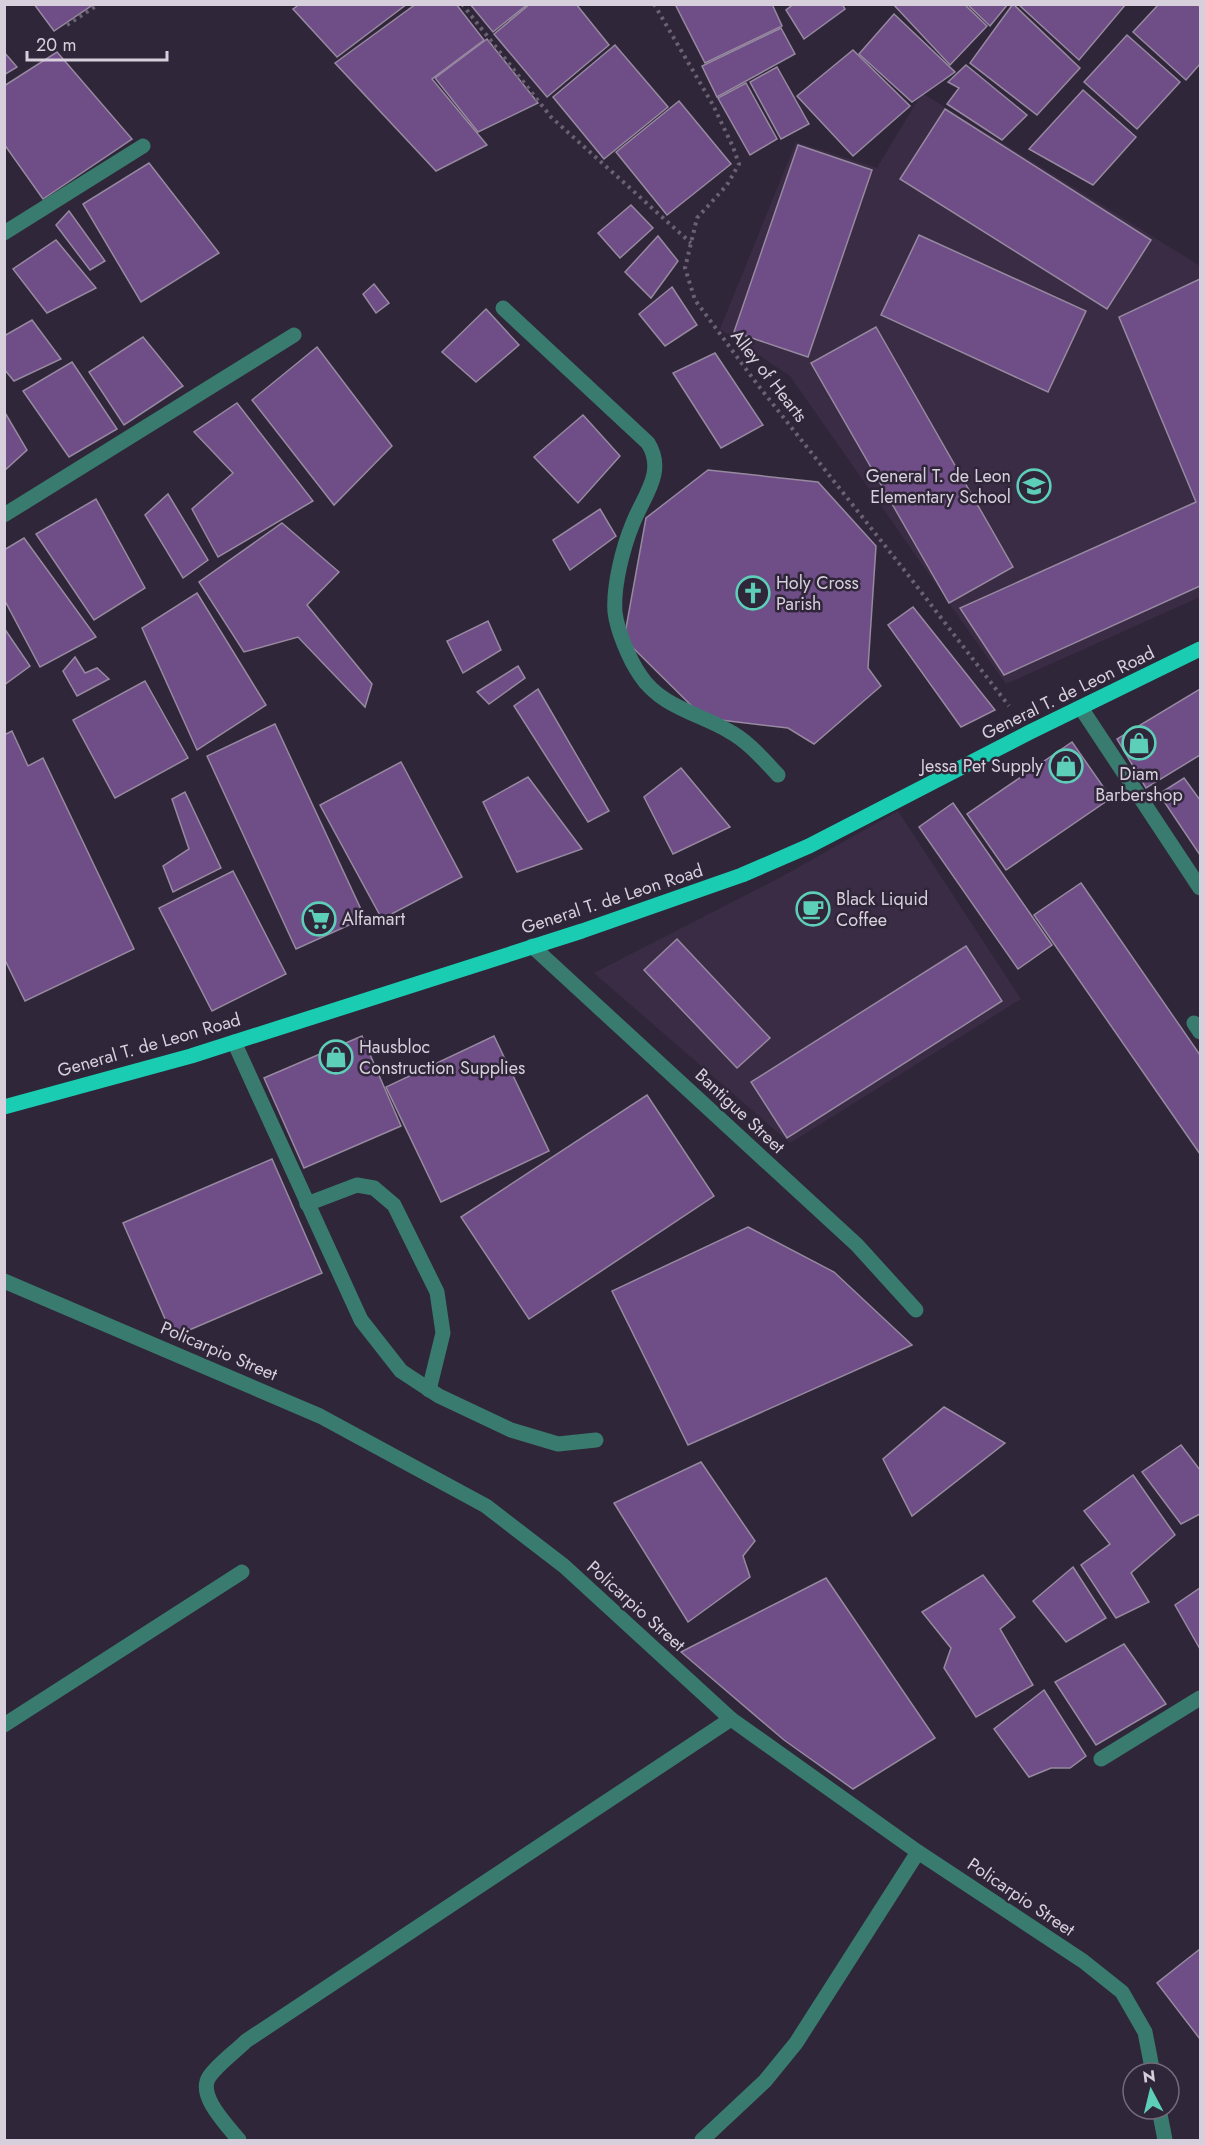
<svg xmlns="http://www.w3.org/2000/svg" width="1205" height="2145" font-family="Jost,sans-serif">
	<style>
		.built { fill: #3a2c45 }
		.building { fill: #6f4d87; stroke: #9689a0; stroke-width: 1.5 }
		.lines { fill: none; stroke-linecap: round; stroke-linejoin: round }
		.path { stroke: #6a6172; stroke-width: 4; stroke-dasharray: 3 4.5; stroke-linecap: butt }
		.minor { stroke: #397c6f; stroke-width: 15 }
		.major { stroke: #1acdb2; stroke-width: 15 }
		.labels { text-anchor: middle; dominant-baseline: central; stroke-width: 5; stroke-linejoin: round; paint-order: stroke }
		.street-label { font-size: 18px; fill: #d7d0dc; stroke: #302639 }
		.poi-label { font-size: 18px; fill: #d7d0dc; stroke: #302639; text-anchor: start }
	</style>
	<rect width="100%" height="100%" fill="#302639"/>
	<g class="built">
		<path d="M922,93L1200,266V597L1006,684L790,376L720,329L796,142L877,168Z"/>
		<path d="M898,811L1021,999L790,1143L594,973L783,876Z"/>
	</g>
	<g class="building">
		<path d="M34,4H94L54,31Z"/>
		<path d="M300,4H407L337,57L293,9Z"/>
		<path d="M416,4H456L484,40L432,79L487,145L436,171L335,63Z"/>
		<path d="M470,4H528L493,32Z"/>
		<path d="M530,4H576L609,45L547,97L494,34Z"/>
		<path d="M675,4H772L782,26L705,63Z"/>
		<path d="M794,4H842L845,9L804,39L786,10Z"/>
		<path d="M893,4H964L987,26L950,65Z"/>
		<path d="M967,4H1008L990,26Z"/>
		<path d="M1013,4L1080,68L1037,115L970,63Z"/>
		<path d="M1018,4H1126L1079,60Z"/>
		<path d="M1159,4H1198L1200,7V64L1186,80L1133,32Z"/>
		<path d="M894,14L955,72L912,102L859,54Z"/>
		<path d="M781,28L795,54L717,97L702,66Z"/>
		<path d="M1127,35L1180,82L1137,129L1084,82Z"/>
		<path d="M487,39L538,103L478,132L435,78Z"/>
		<path d="M615,45L668,107L604,159L553,97Z"/>
		<path d="M853,50L910,106L853,156L797,96Z"/>
		<path d="M4,52L17,67L4,75Z"/>
		<path d="M57,52L132,139L43,199L4,144V86Z"/>
		<path d="M966,65L1027,115L1002,140L947,104L959,88L948,82Z"/>
		<path d="M777,67L809,124L781,139L750,82Z"/>
		<path d="M746,83L777,139L750,155L718,98Z"/>
		<path d="M1083,90L1136,137L1093,185L1029,149Z"/>
		<path d="M679,101L731,164L667,215L616,152Z"/>
		<path d="M945,109L1151,240L1107,309L900,179Z"/>
		<path d="M798,145L872,170L808,357L734,332Z"/>
		<path d="M149,163L219,253L141,302L83,204Z"/>
		<path d="M631,205L653,228L620,258L598,233Z"/>
		<path d="M69,211L105,261L90,270L56,225Z"/>
		<path d="M919,235L1086,311L1048,392L881,315Z"/>
		<path d="M658,236L678,261L651,298L625,272Z"/>
		<path d="M56,240L96,288L47,313L13,269Z"/>
		<path d="M1200,279V586L1004,675L960,608L1196,502L1119,317Z"/>
		<path d="M374,284L389,303L376,313L363,294Z"/>
		<path d="M672,287L697,325L665,346L639,314Z"/>
		<path d="M486,309L519,345L476,382L442,352Z"/>
		<path d="M32,320L61,359L14,381L4,369V336Z"/>
		<path d="M876,327L1013,567L949,603L811,363Z"/>
		<path d="M143,337L183,386L124,425L89,372Z"/>
		<path d="M317,347L392,446L334,505L252,400Z"/>
		<path d="M715,353L763,425L721,448L673,373Z"/>
		<path d="M72,362L117,429L69,457L23,391Z"/>
		<path d="M237,403L313,501L218,557L192,509L233,473L194,432Z"/>
		<path d="M4,411L27,450L4,471Z"/>
		<path d="M583,415L620,456L578,503L534,457Z"/>
		<path d="M708,470L818,482L876,546L868,668L881,686L814,744L788,728L704,718L624,639L646,518Z"/>
		<path d="M168,494L208,560L183,578L145,515Z"/>
		<path d="M96,499L145,588L94,620L36,534Z"/>
		<path d="M600,509L616,536L570,570L553,540Z"/>
		<path d="M282,523L339,572L307,605L372,684L365,707L298,637L244,652L199,582Z"/>
		<path d="M24,538L96,637L40,667L4,599V550Z"/>
		<path d="M197,593L266,705L197,750L142,628Z"/>
		<path d="M913,607L995,710L961,727L888,625Z"/>
		<path d="M488,621L501,650L463,673L447,641Z"/>
		<path d="M4,628L30,666L4,685Z"/>
		<path d="M75,657L85,673L97,668L109,679L77,696L63,671Z"/>
		<path d="M518,666L525,678L489,704L477,692Z"/>
		<path d="M145,681L188,758L115,798L73,720Z"/>
		<path d="M538,689L609,811L588,822L514,706Z"/>
		<path d="M1200,689V755L1146,788L1117,739Z"/>
		<path d="M275,724L365,918L296,949L207,756Z"/>
		<path d="M12,731L28,766L43,758L134,949L25,1001L4,958V735Z"/>
		<path d="M1072,742L1111,798L1006,870L967,814Z"/>
		<path d="M401,762L462,877L382,919L320,805Z"/>
		<path d="M681,768L730,827L673,854L644,797Z"/>
		<path d="M528,777L582,849L517,872L483,802Z"/>
		<path d="M1184,778L1200,800V855L1159,794Z"/>
		<path d="M185,792L221,868L173,892L163,866L189,849L172,799Z"/>
		<path d="M953,803L1052,945L1018,969L919,827Z"/>
		<path d="M233,871L286,974L212,1011L159,908Z"/>
		<path d="M1081,883L1200,1055V1154L1034,915Z"/>
		<path d="M677,939L770,1038L737,1068L644,970Z"/>
		<path d="M966,946L1002,1001L787,1138L751,1082Z"/>
		<path d="M362,1036L401,1126L304,1168L264,1078Z"/>
		<path d="M494,1036L549,1151L441,1202L386,1087Z"/>
		<path d="M647,1095L714,1196L529,1319L461,1217Z"/>
		<path d="M272,1159L322,1273L173,1337L123,1223Z"/>
		<path d="M748,1227L834,1272L912,1345L688,1445L612,1291Z"/>
		<path d="M944,1407L1005,1443L912,1516L883,1459Z"/>
		<path d="M1181,1445L1200,1470V1514L1181,1524L1142,1472Z"/>
		<path d="M701,1462L755,1541L743,1556L750,1577L688,1622L614,1503Z"/>
		<path d="M1133,1475L1175,1535L1131,1573L1149,1602L1116,1618L1081,1565L1110,1544L1084,1511Z"/>
		<path d="M1073,1567L1106,1618L1066,1642L1033,1601Z"/>
		<path d="M983,1575L1015,1617L1000,1629L1033,1685L976,1717L944,1668L951,1648L922,1612Z"/>
		<path d="M826,1578L935,1738L853,1789L784,1740L681,1652Z"/>
		<path d="M1200,1588V1649L1175,1605Z"/>
		<path d="M1124,1644L1166,1704L1096,1745L1055,1682Z"/>
		<path d="M1044,1690L1086,1756L1070,1768H1051L1029,1777L994,1729Z"/>
		<path d="M1200,1949V2039L1157,1983Z"/>
	</g>
	<g class="lines">
		<g class="path">
			<path d="M462,4L551,117L691,243"/>
			<path d="M654,4L713,105L733,147L739,164L727,185L697,218L685,268L695,300L757,384L905,571L1009,706"/>
			<path d="M67,25L99,4"/>
		</g>
		<g class="minor">
			<path d="M4,233L143,146"/>
			<path d="M503,308L648,443C666,472 644,495 633,523C623,547 613,586 615,612C617,630 629,659 640,675C660,706 697,713 727,730C748,741 762,758 778,775"/>
			<path d="M4,515L294,335"/>
			<path d="M1081,708L1200,888"/>
			<path d="M532,946L857,1245L916,1310"/>
			<path d="M1194,1023L1200,1032"/>
			<path d="M234,1042L361,1320L401,1371L439,1396L511,1430L558,1444L596,1440"/>
			<path d="M307,1204L357,1185L374,1188L394,1205L437,1292L443,1333L429,1390"/>
			<path d="M4,1281L320,1416L486,1506L564,1566L731,1719L918,1852L1083,1961L1122,1992L1145,2032L1153,2073"/>
			<path d="M4,1725L242,1572"/>
			<path d="M1101,1759L1200,1698"/>
			<path d="M1159,2109L1165,2140"/>
			<path d="M239,2140C228,2126 197,2096 209,2077C218,2064 235,2052 246,2041L731,1719"/>
			<path d="M702,2140L765,2081L796,2043L918,1852"/>
		</g>
		<path class="major" d="M4,1107L191,1056L582,931L742,875L809,846L1030,732L1200,649"/>
	</g>
	<defs>
		<g id="school-ring" transform="scale(1.725)"><circle r="9.5" fill="#302639" stroke="#5dceb8" stroke-width="1.5"/><path d="M0-5L7-2L0 1L-7-2ZM-4 1L0 2.5L4 1V4Q0 6-4 4Z" fill="#5dceb8"/></g>
		<g id="church-ring" transform="scale(1.725)"><circle r="9.5" fill="#302639" stroke="#5dceb8" stroke-width="1.5"/><path d="M-1.2-6h2.4v3.5h3.3v2.4h-3.3V6h-2.4V-.1h-3.3v-2.4h3.3Z" fill="#5dceb8"/></g>
		<g id="shop-ring" transform="scale(1.725)"><circle r="9.5" fill="#302639" stroke="#5dceb8" stroke-width="1.5"/><path d="M-5-2.5h2.3a2.7 3.5 0 0 1 5.4 0H5L5.5 6h-11ZM-1.5-2.5h3a1.5 2.3 0 0 0-3 0Z" fill="#5dceb8"/></g>
		<g id="cafe-ring" transform="scale(1.725)"><circle r="9.5" fill="#302639" stroke="#5dceb8" stroke-width="1.5"/><path d="M-5.5-4.5H6V0H3Q3 3.5 0 3.5H-2.5Q-5.5 3.5-5.5 0ZM3-3.2v2h1.7v-2ZM-6 4.5H4V6H-6Z" fill="#5dceb8"/></g>
		<g id="supermarket-ring" transform="scale(1.725)"><circle r="9.5" fill="#302639" stroke="#5dceb8" stroke-width="1.5"/><path d="M-6-5.5h2.5l.6 2H6L4.5 2H-2.5L-4.4-4H-6ZM-1.5 3.2a1.3 1.3 0 1 0 .1 0ZM3 3.2a1.3 1.3 0 1 0 .1 0Z" fill="#5dceb8"/></g>
	</defs>
	<g fill-rule="evenodd">
		<use href="#school-ring" x="1034" y="486"/>
		<use href="#church-ring" x="753" y="593"/>
		<use href="#shop-ring" x="1139" y="743"/>
		<use href="#shop-ring" x="1066" y="766"/>
		<use href="#cafe-ring" x="813" y="909"/>
		<use href="#supermarket-ring" x="319" y="919"/>
		<use href="#shop-ring" x="336" y="1057"/>
	</g>
	<g class="labels">
		<g class="street-label">
			<text transform="translate(769 376) rotate(52)">Alley of Hearts</text>
			<text transform="translate(1068 693) rotate(-26)">General T. de Leon Road</text>
			<text transform="translate(612 899) rotate(-18)">General T. de Leon Road</text>
			<text transform="translate(149 1045) rotate(-16)">General T. de Leon Road</text>
			<text transform="translate(740 1111) rotate(43)">Bantigue Street</text>
			<text transform="translate(219 1351) rotate(23)">Policarpio Street</text>
			<text transform="translate(636 1606) rotate(42)">Policarpio Street</text>
			<text transform="translate(1021 1897) rotate(34)">Policarpio Street</text>
		</g>
		<g class="poi-label">
			<text x="1011" y="476" text-anchor="end">General T. de Leon<tspan x="1011" dy="21">Elementary School</tspan></text>
			<text x="776" y="583">Holy Cross<tspan x="776" dy="21">Parish</tspan></text>
			<text x="1043" y="766" text-anchor="end">Jessa Pet Supply</text>
			<text x="1139" y="774" text-anchor="middle">Diam<tspan x="1139" dy="21">Barbershop</tspan></text>
			<text x="836" y="899">Black Liquid<tspan x="836" dy="21">Coffee</tspan></text>
			<text x="342" y="919">Alfamart</text>
			<text x="359" y="1047">Hausbloc<tspan x="359" dy="21">Construction Supplies</tspan></text>
		</g>
	</g>
	<rect width="1205" height="2145" fill="none" stroke="#d7d0dc" stroke-width="12"/>
	<g transform="translate(1151 2091) rotate(353)"><circle r="28" fill="#302639" stroke="#736a7a" stroke-width="1.5"/>
	<path d="M0-4.5L10 22L0 15L-10 22Z" fill="#5dceb8"/>
	<text y="-9" font-size="16" font-weight="bold" text-anchor="middle" fill="#d7d0dc">N</text>
	</g>
	<path d="M27 51v9h140v-9" fill="none" stroke="#d7d0dc" stroke-width="3"/>
	<text x="36" y="51" font-size="18" fill="#d7d0dc" stroke="#302639" stroke-width="4.5" paint-order="stroke">20 m</text>
</svg>
